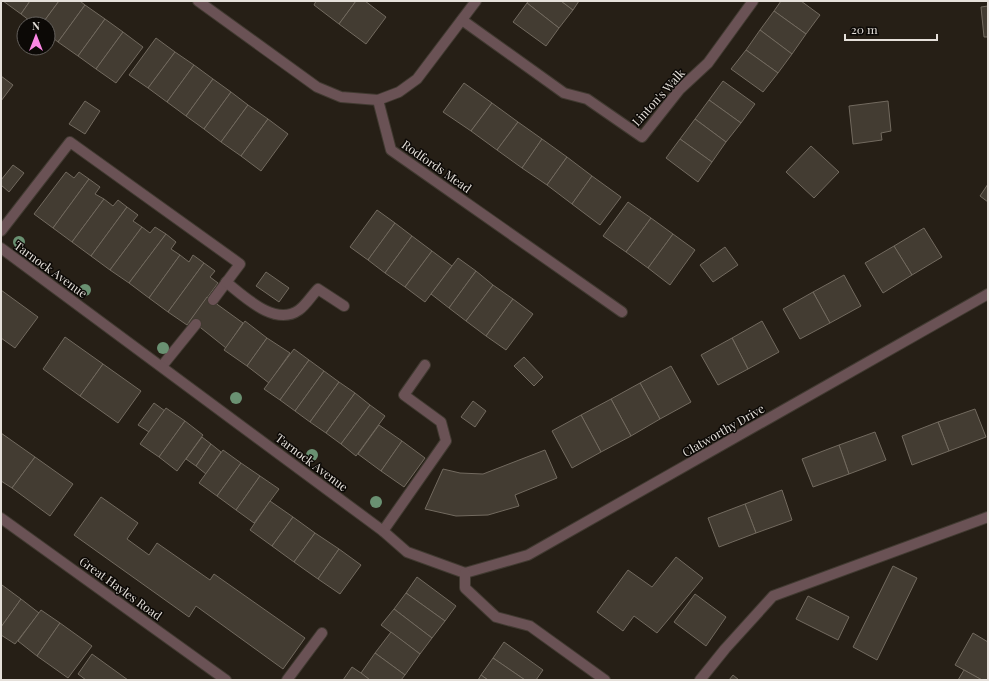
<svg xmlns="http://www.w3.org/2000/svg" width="989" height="681" font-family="'Playfair Display',serif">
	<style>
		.building { fill: #433c32; stroke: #726a5f }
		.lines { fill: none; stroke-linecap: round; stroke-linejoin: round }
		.service-casing { stroke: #413a31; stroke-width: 12 }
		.minor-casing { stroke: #413a31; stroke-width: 12 }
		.service { stroke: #6a5255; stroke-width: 10 }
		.minor { stroke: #6a5255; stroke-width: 10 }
		.tree { fill: #6a9172 }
		.labels { text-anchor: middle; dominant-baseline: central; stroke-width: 3; stroke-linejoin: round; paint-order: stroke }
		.street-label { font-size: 12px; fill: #e5e0da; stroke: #0c0906 }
	</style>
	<rect width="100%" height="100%" fill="#261f16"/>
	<g class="building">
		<path d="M3,1H30L21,14Z"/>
		<path d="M30,1H59L42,24H34L21,14Z"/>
		<path d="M59,1H80L85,5L58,42L48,34V24H42Z"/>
		<path d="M316,1H356L339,24L314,5Z"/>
		<path d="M356,1H365L386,17L366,44L339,24Z"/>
		<path d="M528,1H561L573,10L559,28L527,3Z"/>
		<path d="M561,1H579L573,10Z"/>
		<path d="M781,1H801L820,15L806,34L774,11Z"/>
		<path d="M527,3L559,28L546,46L513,22Z"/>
		<path d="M85,5L105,19L78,56L58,42Z"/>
		<path d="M988,6V37H984L981,7Z"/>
		<path d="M774,11L806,34L792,54L760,30Z"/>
		<path d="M105,19L123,32L96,69L78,56Z"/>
		<path d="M760,30L792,54L778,73L746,50Z"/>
		<path d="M123,32L143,47L116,83L96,69Z"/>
		<path d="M156,38L175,52L148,88L129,75Z"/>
		<path d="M746,50L778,73L763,92L731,69Z"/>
		<path d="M175,52L194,65L167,102L148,88Z"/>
		<path d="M194,65L213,79L186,116L167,102Z"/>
		<path d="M1,76L13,85L1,101Z"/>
		<path d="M213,79L231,92L204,129L186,116Z"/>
		<path d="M723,81L755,104L741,123L709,100Z"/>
		<path d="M464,83L492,103L471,131L443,112Z"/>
		<path d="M231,92L248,105L221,142L204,129Z"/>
		<path d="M709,100L741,123L726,142L695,119Z"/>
		<path d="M85,101L100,111L85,134L69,124Z"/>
		<path d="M888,101L891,131L881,133L882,140L853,144L849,106Z"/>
		<path d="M492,103L518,122L497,150L471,131Z"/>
		<path d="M248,105L268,119L241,156L221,142Z"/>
		<path d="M268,119L288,134L261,171L241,156Z"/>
		<path d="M695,119L726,142L712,162L680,139Z"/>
		<path d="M518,122L542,139L522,168L497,150Z"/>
		<path d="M542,139L567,157L547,185L522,168Z"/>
		<path d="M680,139L712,162L698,182L666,158Z"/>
		<path d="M811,146L839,172L814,198L786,172Z"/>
		<path d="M567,157L592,176L572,204L547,185Z"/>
		<path d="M13,165L24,173L9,192L1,185V180Z"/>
		<path d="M66,172L74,178L79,172L89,179L53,228L34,214Z"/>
		<path d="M592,176L621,197L600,225L572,204Z"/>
		<path d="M89,179L100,187L95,194L104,199L72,242L53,228Z"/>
		<path d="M988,184V202L980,196Z"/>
		<path d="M104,199L113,206L118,200L127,207L91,256L72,242Z"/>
		<path d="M628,202L651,218L626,252L603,236Z"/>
		<path d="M127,207L138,215L133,221L142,227L110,270L91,256Z"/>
		<path d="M377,210L395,223L368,260L350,247Z"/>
		<path d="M651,218L673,234L648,268L626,252Z"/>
		<path d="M395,223L412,236L385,273L368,260Z"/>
		<path d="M142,227L150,233L155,227L166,234L129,283L110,270Z"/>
		<path d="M924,228L942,257L912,275L894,246Z"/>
		<path d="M166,234L176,242L171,249L180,255L149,298L129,283Z"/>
		<path d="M673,234L695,250L670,285L648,268Z"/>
		<path d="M412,236L432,251L405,287L385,273Z"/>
		<path d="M894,246L912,275L883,293L865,263Z"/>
		<path d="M725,247L738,265L713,282L700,265Z"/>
		<path d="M432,251L452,266L425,302L405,287Z"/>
		<path d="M180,255L189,262L193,255L204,263L168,312L149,298Z"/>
		<path d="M458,258L476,271L449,308L431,294Z"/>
		<path d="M204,263L215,271L210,277L218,283L187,325L168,312Z"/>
		<path d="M476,271L493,285L466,321L449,308Z"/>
		<path d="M266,272L289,288L279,302L256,286Z"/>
		<path d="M844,275L861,306L830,323L813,292Z"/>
		<path d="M493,285L513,299L486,336L466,321Z"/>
		<path d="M1,290L38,317L15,348L1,338Z"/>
		<path d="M813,292L830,323L800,339L783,309Z"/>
		<path d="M207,297L243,323L226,348L196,324L189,322Z"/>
		<path d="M513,299L533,314L506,350L486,336Z"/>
		<path d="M245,321L267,338L247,366L224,350Z"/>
		<path d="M762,321L779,352L748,369L732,338Z"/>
		<path d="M65,337L103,364L80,396L43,369Z"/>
		<path d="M267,338L290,353L269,383L247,366Z"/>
		<path d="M732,338L748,369L718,385L701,355Z"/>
		<path d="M294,349L309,360L280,400L264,389Z"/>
		<path d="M524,357L543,377L534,386L514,366Z"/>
		<path d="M309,360L324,371L295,411L280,400Z"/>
		<path d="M103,364L141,391L118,423L80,396Z"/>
		<path d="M671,366L691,402L660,419L640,383Z"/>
		<path d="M324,371L339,382L310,422L295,411Z"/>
		<path d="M339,382L355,393L326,433L310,422Z"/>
		<path d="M640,383L660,419L631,436L611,399Z"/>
		<path d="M355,393L370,405L341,444L326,433Z"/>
		<path d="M611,399L631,436L601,452L581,415Z"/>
		<path d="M473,401L486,411L475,427L461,417Z"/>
		<path d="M154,403L165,411L149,432L138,425Z"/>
		<path d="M370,405L385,416L356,456L341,444Z"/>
		<path d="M166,408L185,421L159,457L140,444Z"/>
		<path d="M975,409L986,437L949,451L938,422Z"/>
		<path d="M581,415L601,452L572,468L552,431Z"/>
		<path d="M185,421L203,435L177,471L159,457Z"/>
		<path d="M938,422L949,451L912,465L902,436Z"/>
		<path d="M379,425L402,441L381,471L358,454Z"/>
		<path d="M875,432L886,460L849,474L839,445Z"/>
		<path d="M1,433L35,457L12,488L1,481Z"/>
		<path d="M202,437L211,444L196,466L186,459Z"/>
		<path d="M402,441L425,458L404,487L381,471Z"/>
		<path d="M211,444L221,452L206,474L196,466Z"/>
		<path d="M839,445L849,474L813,487L802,459Z"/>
		<path d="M223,450L241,463L217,496L199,483Z"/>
		<path d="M545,450L557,478L515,495L519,506L488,515L456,516L425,509L443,469L460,473L483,474Z"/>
		<path d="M35,457L73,484L50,516L12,488Z"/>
		<path d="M241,463L260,476L236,510L217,496Z"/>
		<path d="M260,476L279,489L254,523L236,510Z"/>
		<path d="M782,490L792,520L756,533L745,504Z"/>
		<path d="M101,497L138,523L127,539L149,555L157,543L210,580L214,574L305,638L283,669L196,606L189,617L74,535Z"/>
		<path d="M270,501L293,517L272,546L250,530Z"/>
		<path d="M745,504L756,533L719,547L708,518Z"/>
		<path d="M293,517L315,533L294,562L272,546Z"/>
		<path d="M315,533L339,549L318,579L294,562Z"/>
		<path d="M339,549L361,565L340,594L318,579Z"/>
		<path d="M676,557L703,578L657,633L634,616L623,631L597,612L628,570L652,587Z"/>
		<path d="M893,566L917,578L877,660L853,647Z"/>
		<path d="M417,577L456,606L445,621L406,593Z"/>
		<path d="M2,585L21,599L1,627V587Z"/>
		<path d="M406,593L445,621L432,638L394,609Z"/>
		<path d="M695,594L726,617L706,646L674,622Z"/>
		<path d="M808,596L849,617L838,640L796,619Z"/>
		<path d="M21,599L39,613L15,644L1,635V627Z"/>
		<path d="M394,609L432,638L420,654L381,625Z"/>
		<path d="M41,610L60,623L37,656L18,641Z"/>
		<path d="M60,623L92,646L68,678L37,656Z"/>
		<path d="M391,632L420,654L405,675L375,653Z"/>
		<path d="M973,633L988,642V680H982L955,665Z"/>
		<path d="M504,642L543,670L536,680H525L493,658Z"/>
		<path d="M375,653L405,675L401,680H370L361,673Z"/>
		<path d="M92,654L128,680H86L78,674Z"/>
		<path d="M493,658L525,680H488L481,675Z"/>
		<path d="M352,667L361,673L370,680H343Z"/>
		<path d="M964,670L982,680H958Z"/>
		<path d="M481,675L488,680H478Z"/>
		<path d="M733,675L739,680H729Z"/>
	</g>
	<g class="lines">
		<g class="service-casing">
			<g id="service">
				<path d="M1,231L70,142L240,264L213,300"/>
				<path d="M226,282C245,297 275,327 299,310C306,305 312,295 318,289L344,306"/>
				<path d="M162,366L196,324"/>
				<path d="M383,531L446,441L441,422L404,395L425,365"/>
				<path d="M287,680L322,633"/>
				<path d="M700,680L725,649L773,596L988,517"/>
			</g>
		</g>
		<g class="minor-casing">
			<g id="minor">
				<path d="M198,1L317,87L341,97L378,100L391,150L622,312"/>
				<path d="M462,20L564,93L587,99L642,137L680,89L708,63L753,1"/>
				<path d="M378,100L399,92L417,79L476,1"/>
				<path d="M1,248L383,531L407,552L465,573"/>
				<path d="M1,518L226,680"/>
				<path d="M465,573L528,555L988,294"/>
				<path d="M465,573V588L496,617L530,626L605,680"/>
			</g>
		</g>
		<use href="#service" class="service"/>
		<use href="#minor" class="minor"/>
	</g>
	<g class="tree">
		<circle cx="19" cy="242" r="6"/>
		<circle cx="85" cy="290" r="6"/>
		<circle cx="163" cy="348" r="6"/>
		<circle cx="236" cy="398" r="6"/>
		<circle cx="312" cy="455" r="6"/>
		<circle cx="376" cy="502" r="6"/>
	</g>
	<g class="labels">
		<g class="street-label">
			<text transform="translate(658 97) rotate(-48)">Linton's Walk</text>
			<text transform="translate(437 166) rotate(35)">Rodfords Mead</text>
			<text transform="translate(51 269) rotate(36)">Tarnock Avenue</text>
			<text transform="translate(723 430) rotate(-30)">Clatworthy Drive</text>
			<text transform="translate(312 462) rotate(37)">Tarnock Avenue</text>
			<text transform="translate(121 588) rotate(36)">Great Hayles Road</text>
		</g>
	</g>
	<rect width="989" height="681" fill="none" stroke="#e5e0da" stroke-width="4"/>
	<g transform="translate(36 36)"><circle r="19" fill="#0c0906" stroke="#635f5b"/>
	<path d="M0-3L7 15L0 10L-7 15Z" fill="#fc86e4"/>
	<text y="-6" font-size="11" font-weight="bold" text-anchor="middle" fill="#e5e0da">N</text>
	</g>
	<path d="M845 34v6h92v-6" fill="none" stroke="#e5e0da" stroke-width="2"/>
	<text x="851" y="34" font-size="12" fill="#e5e0da" stroke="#0c0906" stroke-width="3" paint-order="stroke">20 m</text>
</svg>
